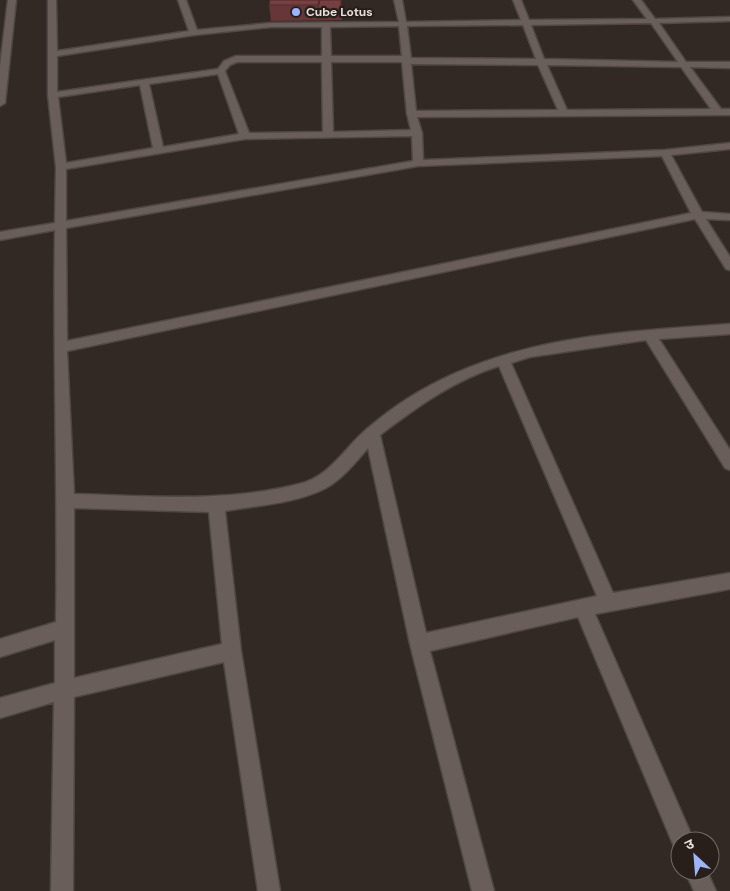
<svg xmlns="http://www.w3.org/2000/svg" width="730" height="891" font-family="'DM Sans','Noto Sans Devanagari',sans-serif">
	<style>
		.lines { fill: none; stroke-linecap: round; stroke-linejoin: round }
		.street-casing { stroke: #4e4743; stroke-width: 3 }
		.street { fill: #695e59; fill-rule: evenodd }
		.wall { fill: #663638 }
		.building { fill: #773f41; stroke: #532c2e }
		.poi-dot { fill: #9cb4fd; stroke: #281f1a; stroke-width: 2 }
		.labels { text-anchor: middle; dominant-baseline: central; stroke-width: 4.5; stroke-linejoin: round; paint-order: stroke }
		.far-poi-label { font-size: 12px; font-weight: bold; fill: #e5dfdc; stroke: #281f1a; text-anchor: start }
	</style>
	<rect width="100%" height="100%" fill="#322824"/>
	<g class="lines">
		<g class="street-casing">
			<g id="street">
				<path d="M8,0H16L5,103L0,106V66Z"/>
				<path d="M48,0H56L57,51L189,31L178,0H186L197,30L271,23L399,22L394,0H402L406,22L521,20L513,0H521L529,20L647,19L633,0H641L655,19L730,17V21L659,23L686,62H730V68L690,67L721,109H730V115L417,117L422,133L423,160L665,150L730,143V149L671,155L702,212L730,214V220L706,219L730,257V270L726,269L695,219L67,351L74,494C149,496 225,503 299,484C330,477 345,447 368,428C380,418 394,407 407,399C504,337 618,332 730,324V334L659,339L730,450V470L725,468L646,340L530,357L511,363L613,593L730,573V589L595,614L694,841H680V851L675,849L578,617L430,651L494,891H472L410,644L368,448C356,462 342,479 326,488C295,504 258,505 225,511L241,651L280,891H258L224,662L74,697L73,891H51L54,702L0,718V698L55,683V640L0,657V639L56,622C58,491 53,361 55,230L0,240V232L55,223L56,167L48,95ZM651,23L678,62L544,59L531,25ZM523,25L536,59L411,58L407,26ZM399,26L402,56H331L330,27ZM271,27H322V56H236L224,61L218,69L57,92V56L194,35ZM237,62H322L323,132L249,133L225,71L230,65ZM331,62H402L407,114L411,130L333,132ZM411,64L538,65L558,110L416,111ZM547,65L681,67L711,109L567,110ZM218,74L239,134L163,147L149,84ZM140,85L153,148L66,163L58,97ZM412,136L413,161L66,221V169L245,139ZM662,156L691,213L67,341L66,228L418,166ZM499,366L597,596L426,633L380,435C417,407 454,380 499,366ZM74,508L209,512L222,644L74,678Z"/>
				<path d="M685,871H707L716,891H694Z"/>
			</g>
		</g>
		<use href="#street" class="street"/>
	</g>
	<path class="wall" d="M341,0L342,20L271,21L269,5Z"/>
	<g class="building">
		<path d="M270,0H319L318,5H269Z"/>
		<path d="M320,0H341V9L318,10Z"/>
	</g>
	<circle class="poi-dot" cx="296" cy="12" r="5"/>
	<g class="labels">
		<g class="far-poi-label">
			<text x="306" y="12">Cube Lotus</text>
		</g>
	</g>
	<g transform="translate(695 856) rotate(334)"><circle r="24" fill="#281f1a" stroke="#746c68"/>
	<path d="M0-4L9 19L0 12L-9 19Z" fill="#9cb4fd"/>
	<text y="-8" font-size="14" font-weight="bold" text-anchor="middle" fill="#e5dfdc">उ</text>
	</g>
</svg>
